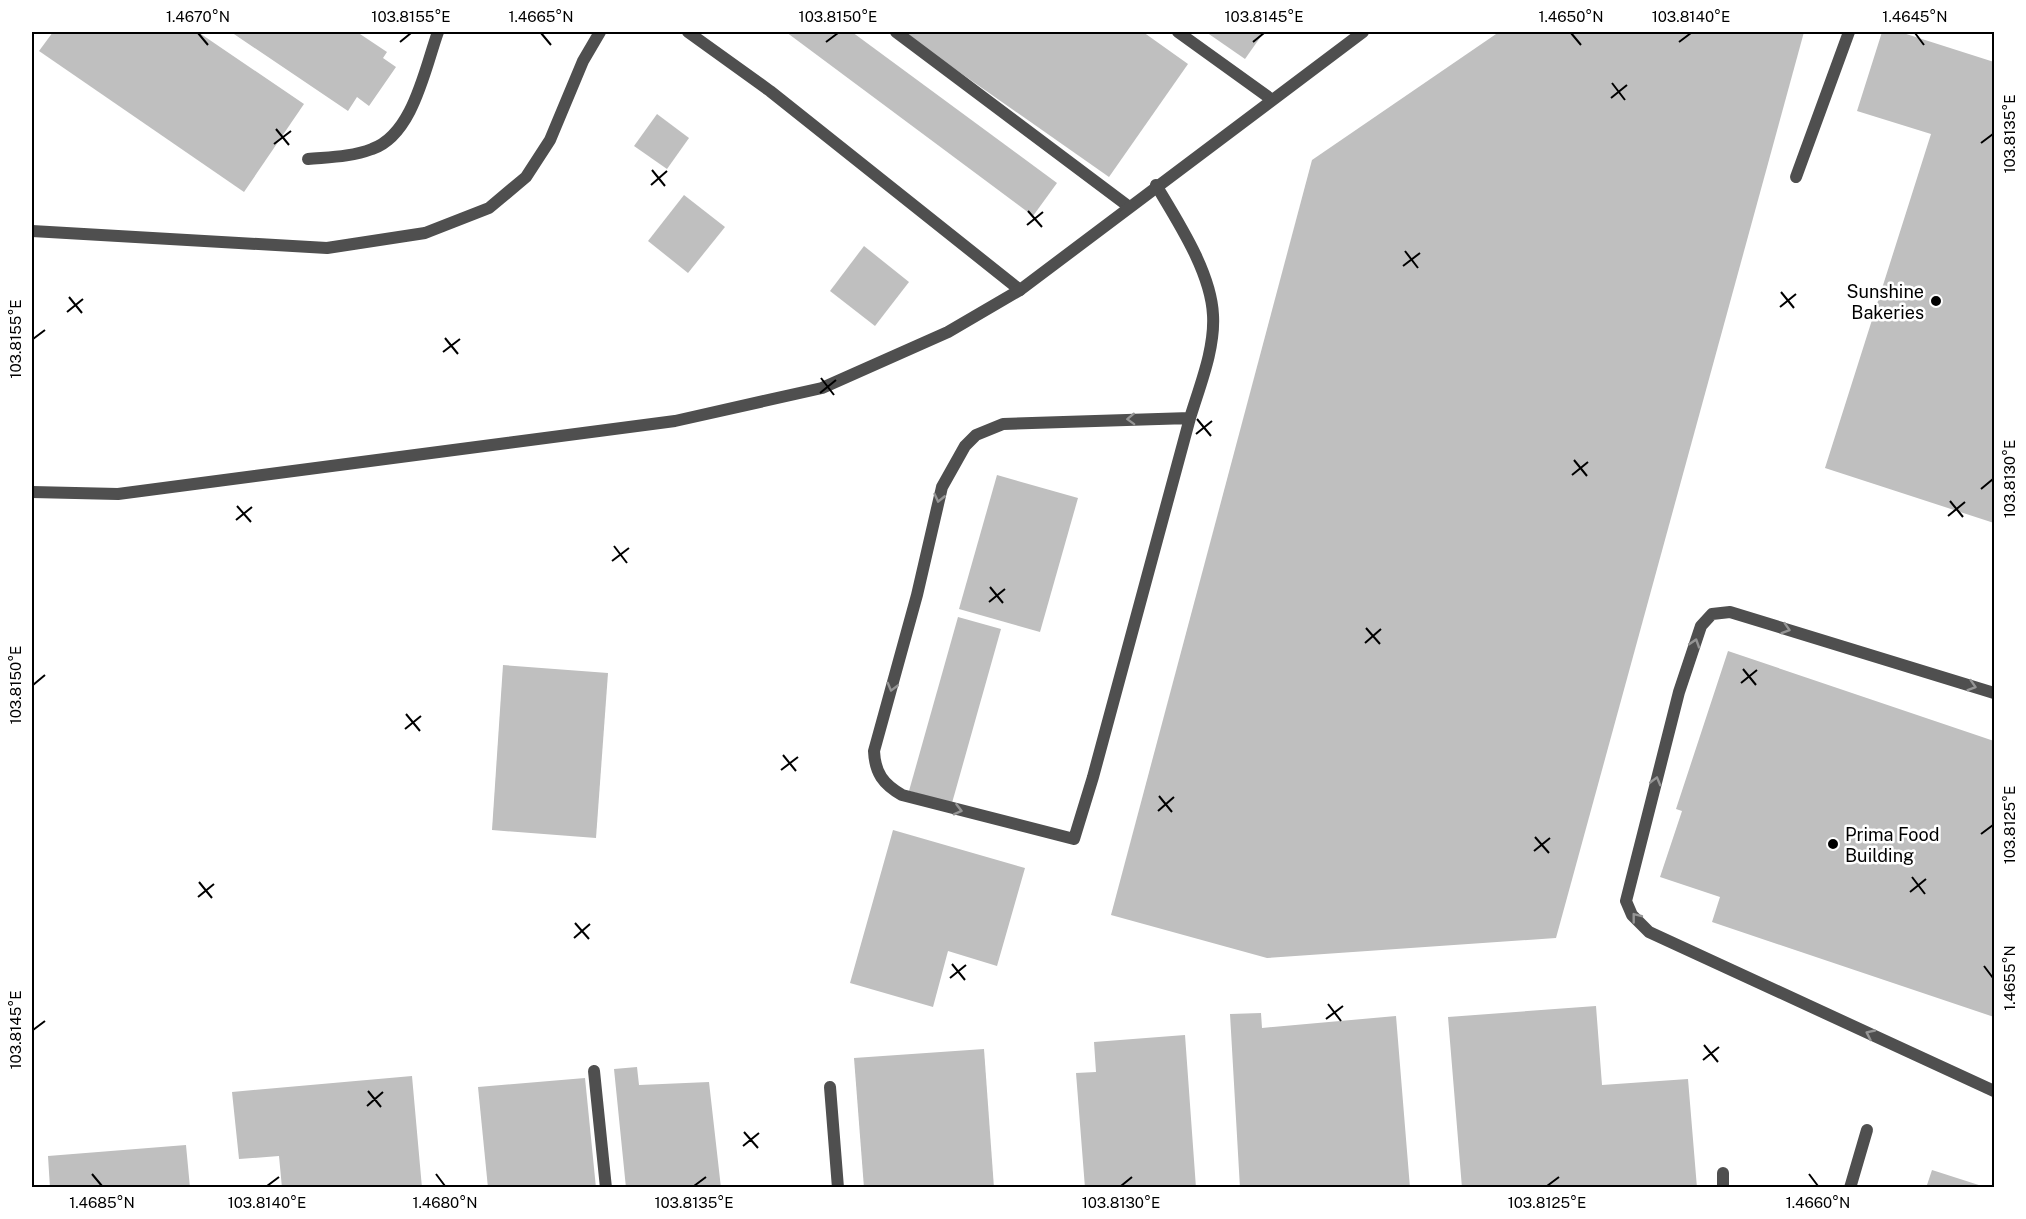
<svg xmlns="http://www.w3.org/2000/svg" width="2026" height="1219" font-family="'Public Sans',sans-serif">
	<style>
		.building { fill: #bfbfbf }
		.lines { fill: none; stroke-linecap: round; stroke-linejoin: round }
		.lane { stroke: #4f4f4f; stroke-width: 12 }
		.oneway { stroke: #959595 }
		.ticks { fill: none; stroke: #000; stroke-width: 2 }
		.poi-dot { fill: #000; stroke: #fff; stroke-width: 2 }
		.labels { text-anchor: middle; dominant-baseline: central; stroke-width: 5; stroke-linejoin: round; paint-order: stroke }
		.poi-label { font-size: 18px; fill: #000; stroke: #fff; text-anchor: end }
		.neatline { fill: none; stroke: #000; stroke-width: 2 }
		.ticks-label { font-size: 15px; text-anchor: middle; fill: #000 }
	</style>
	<rect width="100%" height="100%" fill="#fff"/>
	<g class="building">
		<path d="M53,32H198L304,104L244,192L39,51Z"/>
		<path d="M231,32H357L387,52L383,58L396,67L369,106L357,97L348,111Z"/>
		<path d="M786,32H852L1057,183L1033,216Z"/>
		<path d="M902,32H1143L1188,64L1109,177Z"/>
		<path d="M1206,32H1264L1245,59Z"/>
		<path d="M1499,32H1804L1556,938L1267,958L1111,915L1312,160Z"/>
		<path d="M1882,32H1900L1994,62V523L1825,468L1931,134L1857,111Z"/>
		<path d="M657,114L689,138L667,169L634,146Z"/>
		<path d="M684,195L725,227L688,273L648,241Z"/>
		<path d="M864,246L909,282L875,326L830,291Z"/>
		<path d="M997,475L1078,498L1040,632L959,609Z"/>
		<path d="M958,617L1001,629L952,803L909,791Z"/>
		<path d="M1728,651L1994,741V1017L1712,922L1720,897L1660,877L1682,811L1676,809Z"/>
		<path d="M503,665L608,673L596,838L492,830Z"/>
		<path d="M893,830L1025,868L997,966L948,951L933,1007L850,983Z"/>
		<path d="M1596,1006L1602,1085L1688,1079L1697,1188H1462L1448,1017Z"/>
		<path d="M1261,1013L1262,1028L1396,1016L1410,1188H1240L1230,1014Z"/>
		<path d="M1185,1035L1196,1188H1085L1076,1073L1096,1072L1094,1042Z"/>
		<path d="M984,1049L994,1188H864L854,1058Z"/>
		<path d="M637,1067L639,1085L709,1082L721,1188H626L614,1069Z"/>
		<path d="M412,1076L422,1188H282L279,1156L239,1159L232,1092Z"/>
		<path d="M585,1078L596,1188H488L478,1087Z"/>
		<path d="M186,1145L190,1188H50L48,1156Z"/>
		<path d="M1932,1170L1985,1187V1188H1926Z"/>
	</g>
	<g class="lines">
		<g class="lane">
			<path d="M688,32L770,91L1020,290"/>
			<path d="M896,32L1128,206"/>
			<path d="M1178,32L1271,99"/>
			<path d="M308,159C329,157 351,157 372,149C413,135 425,68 438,32"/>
			<path d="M1796,177L1849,32"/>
			<path d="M1156,185C1178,222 1211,272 1213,315C1215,349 1200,385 1190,418L1093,777L1074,839L902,795C883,784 875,773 874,751L917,595L942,487L965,446L976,435L1003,424L1190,418"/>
			<path d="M32,231L327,248L425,233L489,208L526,177L550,140L583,61L600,32"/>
			<path d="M32,492L118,494L675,421L822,388L948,332L1020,290L1363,32"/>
			<path d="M1994,693L1730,612L1712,614L1701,626L1679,692L1626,901L1632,915L1649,932L1994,1091"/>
			<path d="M594,1071L606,1188"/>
			<path d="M830,1087L838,1188"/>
			<path d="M1723,1188V1173"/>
			<path d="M1850,1188L1867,1130"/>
		</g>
	</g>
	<defs><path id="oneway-chevron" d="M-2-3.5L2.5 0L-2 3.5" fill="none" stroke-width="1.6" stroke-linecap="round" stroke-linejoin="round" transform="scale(1.5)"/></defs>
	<g class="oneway">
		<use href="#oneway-chevron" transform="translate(1131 419) rotate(178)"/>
		<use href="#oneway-chevron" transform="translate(939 498) rotate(103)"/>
		<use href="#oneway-chevron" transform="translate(1786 629) rotate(17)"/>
		<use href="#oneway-chevron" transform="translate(1695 643) rotate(-72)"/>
		<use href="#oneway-chevron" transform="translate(1972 686) rotate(17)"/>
		<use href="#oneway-chevron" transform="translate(892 687) rotate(105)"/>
		<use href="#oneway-chevron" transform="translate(1656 781) rotate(-75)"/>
		<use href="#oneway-chevron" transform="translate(958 810) rotate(14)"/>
		<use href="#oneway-chevron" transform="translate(1636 917) rotate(-128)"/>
		<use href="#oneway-chevron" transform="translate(1870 1034) rotate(-155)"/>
	</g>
	<path class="ticks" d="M198,33L208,45M541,33L551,45M1571,33L1581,45M1915,33L1924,45M400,42L411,33M826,42L838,33M1253,42L1264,33M1679,42L1691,33M1612,83L1625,100M1611,98L1627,85M276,129L289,145M1981,143L1993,134M274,144L291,131M652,170L665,186M651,185L667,171M1028,211L1042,227M1027,225L1043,212M1405,251L1418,268M1403,266L1420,253M1781,292L1794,308M69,297L82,313M1780,307L1796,294M67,312L83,299M445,338L458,354M33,339L45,330M443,352L460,339M821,378L834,395M820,393L836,380M1197,419L1211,436M1196,434L1212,421M1574,460L1587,476M1572,475L1588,462M1981,489L1993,479M1950,501L1963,517M237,506L251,522M1948,516L1965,502M236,520L252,507M614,546L627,563M612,561L629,548M990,587L1003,603M989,602L1005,589M1366,628L1380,644M1365,643L1381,629M1743,669L1756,685M1741,683L1757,670M33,685L45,675M406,714L420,731M405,729L421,716M783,755L796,771M781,770L798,757M1159,796L1172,812M1158,811L1174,797M1981,834L1993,825M1535,837L1549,853M1534,851L1550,838M1912,877L1925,894M199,882L212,898M1910,892L1926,879M198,897L214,884M575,923L589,939M574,938L590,924M952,964L965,980M1984,966L1993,978M950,978L966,965M1328,1004L1341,1021M1326,1019L1343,1006M33,1030L45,1021M1704,1045L1718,1062M1703,1060L1719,1047M368,1091L381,1107M367,1106L383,1092M744,1132L758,1148M743,1146L759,1133M92,1174L102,1186M436,1174L445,1186M1809,1174L1818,1186M267,1186L279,1177M694,1186L706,1177M1121,1186L1132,1177M1547,1186L1559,1177"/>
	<g class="poi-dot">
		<circle cx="1936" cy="301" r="6"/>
		<circle cx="1833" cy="844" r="6"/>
	</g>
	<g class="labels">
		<g class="poi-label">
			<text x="1924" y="291">Sunshine<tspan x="1924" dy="21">Bakeries</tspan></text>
			<text x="1845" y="834" text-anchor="start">Prima Food<tspan x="1845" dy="21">Building</tspan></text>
		</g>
	</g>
	<rect width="2026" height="1219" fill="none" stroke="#ffffff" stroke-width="66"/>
	<rect x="33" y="33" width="1960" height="1153" class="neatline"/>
	<g class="ticks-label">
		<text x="198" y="22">1.4670°N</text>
		<text x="411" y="22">103.8155°E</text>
		<text x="541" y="22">1.4665°N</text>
		<text x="838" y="22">103.8150°E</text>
		<text x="1264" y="22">103.8145°E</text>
		<text x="1571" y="22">1.4650°N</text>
		<text x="1691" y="22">103.8140°E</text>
		<text x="1915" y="22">1.4645°N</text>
		<text transform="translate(2010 134) rotate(-90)" y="5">103.8135°E</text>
		<text transform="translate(16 339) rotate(-90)" y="5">103.8155°E</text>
		<text transform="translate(2010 479) rotate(-90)" y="5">103.8130°E</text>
		<text transform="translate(16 685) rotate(-90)" y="5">103.8150°E</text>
		<text transform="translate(2010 825) rotate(-90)" y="5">103.8125°E</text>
		<text transform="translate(2010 978) rotate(-90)" y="5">1.4655°N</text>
		<text transform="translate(16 1030) rotate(-90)" y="5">103.8145°E</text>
		<text x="102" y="1208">1.4685°N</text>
		<text x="267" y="1208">103.8140°E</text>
		<text x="445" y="1208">1.4680°N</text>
		<text x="694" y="1208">103.8135°E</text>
		<text x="1121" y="1208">103.8130°E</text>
		<text x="1547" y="1208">103.8125°E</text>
		<text x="1818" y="1208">1.4660°N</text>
	</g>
</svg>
